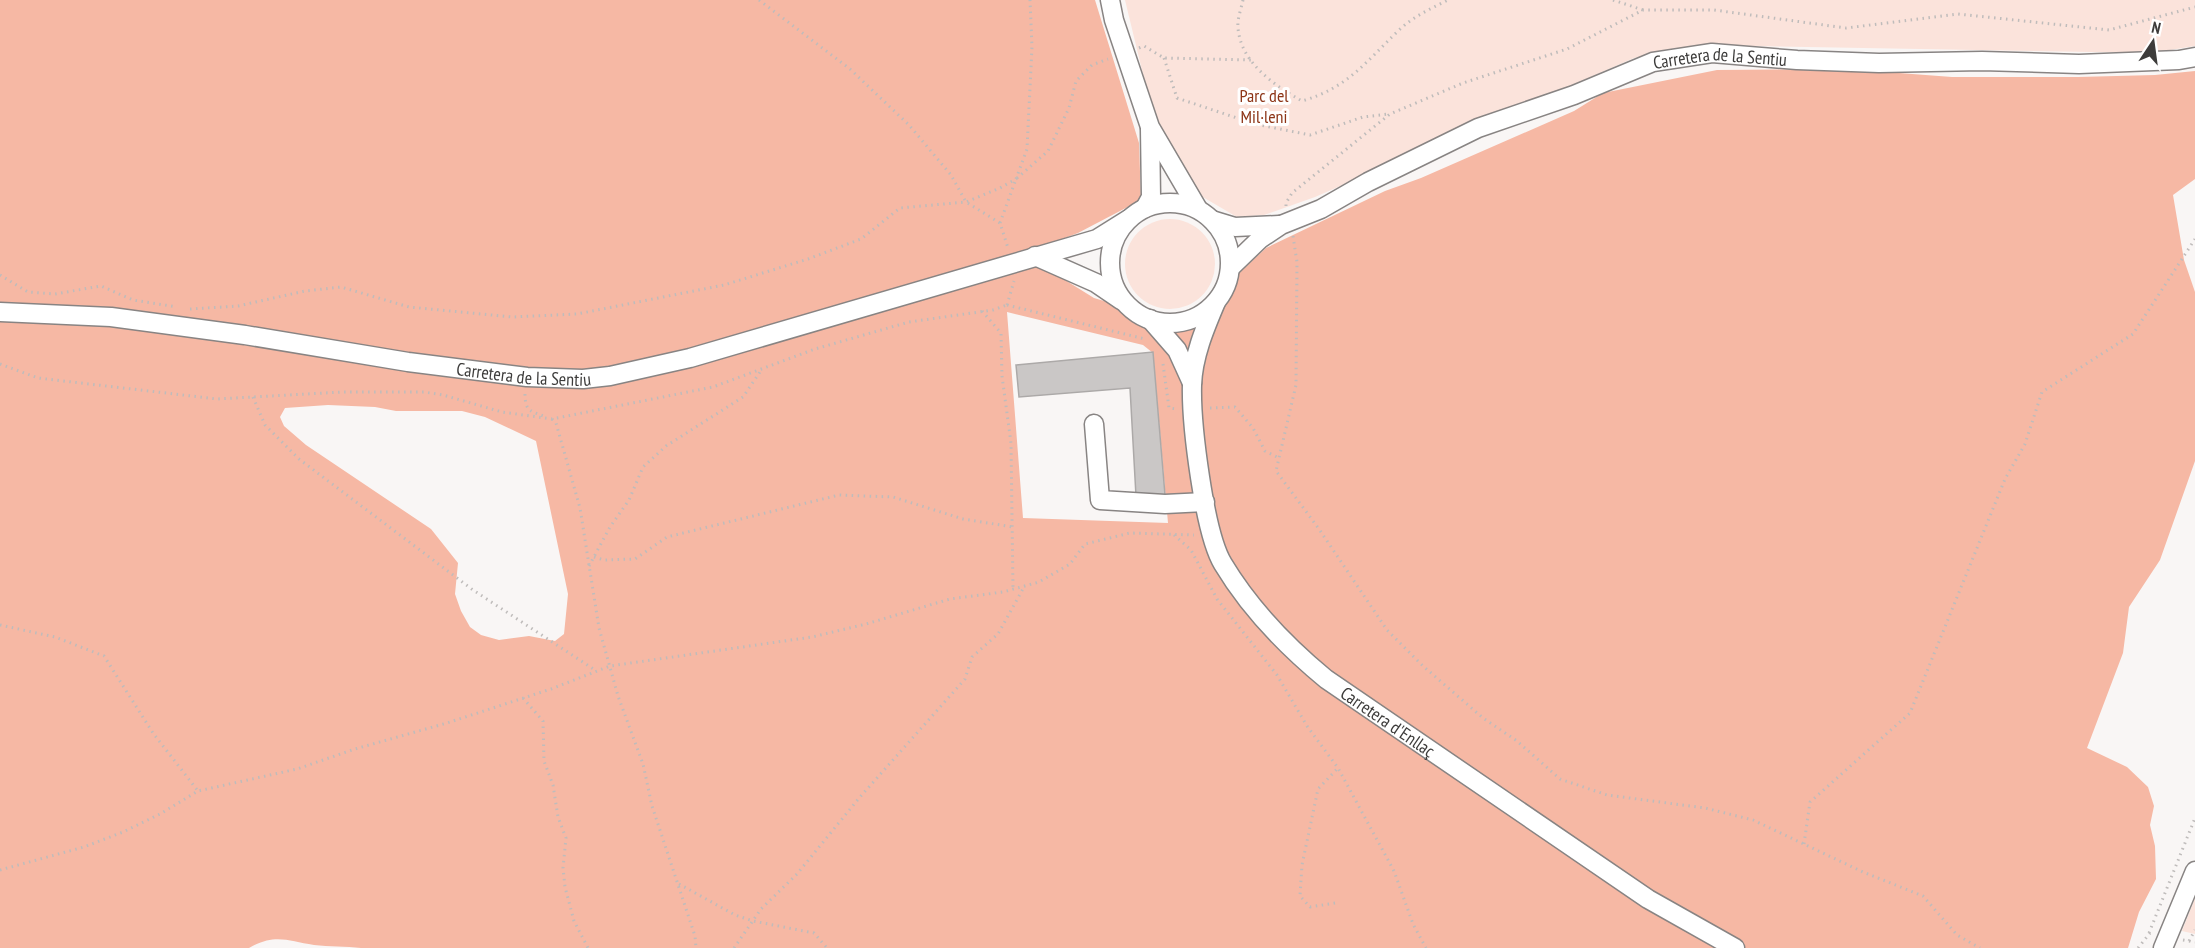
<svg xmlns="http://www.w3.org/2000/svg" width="2195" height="948" font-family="'PT Sans Narrow',sans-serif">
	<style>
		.green { fill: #fbe3db }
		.forest { fill: #f6b8a4; fill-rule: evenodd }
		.building { fill: #cac7c6; stroke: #aca9a8; stroke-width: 1.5 }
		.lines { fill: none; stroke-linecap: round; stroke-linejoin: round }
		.minor-casing { stroke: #888483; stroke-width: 21 }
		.path { stroke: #bfbcbb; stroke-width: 3; stroke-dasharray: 1.5 4.5; stroke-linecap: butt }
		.minor { stroke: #fff; stroke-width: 18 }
		.labels { text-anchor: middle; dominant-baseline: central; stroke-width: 6; stroke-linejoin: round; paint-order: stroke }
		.street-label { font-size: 18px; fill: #3d3c3b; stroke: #fff }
		.park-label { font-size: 18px; fill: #8d3517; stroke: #fff }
	</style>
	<rect width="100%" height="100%" fill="#f9f6f5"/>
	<g class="green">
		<path d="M1125,0H2195V46L2151,53L1695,45L1634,58L1315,197L1264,215L1237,217L1201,196L1176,163L1149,99Z"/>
		<circle cx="1170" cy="264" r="45"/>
		<path d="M2195,898V934L2182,931Z"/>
	</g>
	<path class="forest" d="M0,0H1095L1139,143L1141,200L1078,233L1023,254L1094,298L1208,332L1238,274L1266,248L1385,191L1421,178L1574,111L1603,93L1717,70L1846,69L1952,77H2078L2155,75L2195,71V179L2173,195L2184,260L2195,292V461L2160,560L2129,607L2123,653L2087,748L2127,767L2148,787L2154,806L2150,825L2155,846L2156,879L2139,912L2128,948H361C346,946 329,947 314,945C288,941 275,933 249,948H0ZM1007,312L1143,345L1153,353L1168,523L1023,518ZM328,405L375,407L396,411H462L485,417L536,441L568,594L564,634L555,641L529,636L499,640L481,635L470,627L461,611L455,594L458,563L431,529L306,445L284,426L280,417L285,408Z"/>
	<path class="building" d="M1153,352L1165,495L1136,496L1130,388L1019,397L1016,365Z"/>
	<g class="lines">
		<g class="minor-casing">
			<g id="minor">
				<path d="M1110,0L1114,20L1150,127L1198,209"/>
				<circle cx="1170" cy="263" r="60"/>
				<path d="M1145,208L1151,197L1150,129"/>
				<path d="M1212,220L1235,227L1279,225"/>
				<path d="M1035,256L1096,283L1121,300"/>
				<path id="s1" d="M1231,267L1260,239L1281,225L1321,209L1368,182L1478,128L1574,95L1653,62L1712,53L1797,60L1879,63L1982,61L2079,64L2179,60L2195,57"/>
				<path id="s2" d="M1216,302C1205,328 1193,356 1192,385C1191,423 1204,533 1223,564C1250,609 1286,646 1326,679L1648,899L1735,948"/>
				<path id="s3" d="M0,312L111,317L245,335L408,362L527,377L583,379L610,376L690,358L1097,239L1129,219"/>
				<path d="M1150,319L1177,350L1192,383"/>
				<path d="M1094,424L1100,500L1165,504L1205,502"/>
				<path d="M2163,948L2195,871"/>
			</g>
		</g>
		<g class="path">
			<path d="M759,0L850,69L909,125L951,175L966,202L1000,223L1008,248"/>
			<path d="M1243,0C1241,9 1237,20 1238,28C1241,63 1274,85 1302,101C1347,88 1365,63 1397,32C1412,17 1430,9 1448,0"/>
			<path d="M1613,0L1643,10"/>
			<path d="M1139,48L1144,46L1164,58L1251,60"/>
			<path d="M1164,58L1177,98L1255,124L1310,135L1363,117L1389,114"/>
			<path d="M1286,206V203L1292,193L1390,114L1463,83L1567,49L1643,10H1714L1846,28L1958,14L2109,30L2195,7"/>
			<path d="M1000,223L1016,179L1048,151L1069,108L1076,81L1092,65L1108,59"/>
			<path d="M1293,236L1297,262L1296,385L1276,471L1319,529L1387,630L1423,666L1483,718L1517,741L1560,779L1607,795L1705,808L1753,820L1863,872L1923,896L1957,935L1980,948"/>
			<path d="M0,275L28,292L55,294L101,286L133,300L177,307"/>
			<path d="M1007,305L1014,281"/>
			<path d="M1007,305L1145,339"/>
			<path d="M190,309L238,306L305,291L341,287L409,307L512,317L577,314L724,285L808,259L861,239L900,208L966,202L1000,188L1016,179L1027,149L1032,47L1030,0"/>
			<path d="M982,311L1001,333L1002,376L1011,443L1013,589"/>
			<path d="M0,364L38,378L217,399L342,392H424L443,395L502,412L552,419L713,387L815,349L909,322L993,310L1007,305"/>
			<path d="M1163,364L1169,408L1177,409"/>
			<path d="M525,394C525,412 531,411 546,417"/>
			<path d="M253,397L265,425L299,459L473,590L595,670"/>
			<path d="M1210,408L1235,407L1253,428L1265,451L1279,458"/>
			<path d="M552,419L556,423L580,508L599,628L618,696L643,764L652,806L695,936L696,948"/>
			<path d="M1174,535L1191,550L1217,599L1277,675L1307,726L1338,768L1394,871L1413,924L1426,948"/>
			<path d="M594,557L604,560L635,559L667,537L839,495L893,497L963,519L1013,527"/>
			<path d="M589,566L610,527L629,500L643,467L666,446L743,397L762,369"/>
			<path d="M0,625L55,637L104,656L153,733L198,791"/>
			<path d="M523,698L543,721L544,761L553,785L558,817L566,838L563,868L565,887L574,921L588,948"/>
			<path d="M1804,844L1810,802L1910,713L2005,479L2025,444L2042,392L2133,334L2195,239"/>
			<path d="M0,870L84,847L123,832L160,814L198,791L297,769L355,749L447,723L551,689L610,666L812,637L866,624L950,599L1003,592L1039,582L1070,564L1085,544L1130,533L1194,535"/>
			<path d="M679,884L735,915L753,921L814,933L827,948"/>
			<path d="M1335,903L1310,907L1300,896L1302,865L1318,789L1338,768"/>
			<path d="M2149,933L2195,818"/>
			<path d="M2183,940L2195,942"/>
			<path d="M2189,941L2195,930"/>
			<path d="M734,948L761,909L797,874L860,797L965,679L972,657L998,634L1024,587"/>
			<path d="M2138,948L2150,933"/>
		</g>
		<use href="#minor" class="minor"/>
	</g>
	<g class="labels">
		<g class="street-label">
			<text stroke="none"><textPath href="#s1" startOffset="540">Carretera de la Sentiu</textPath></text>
			<text stroke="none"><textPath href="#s3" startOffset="528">Carretera de la Sentiu</textPath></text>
			<text stroke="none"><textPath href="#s2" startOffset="500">Carretera d'Enllaç</textPath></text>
		</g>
		<g class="park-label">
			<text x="1264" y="95">Parc del<tspan x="1264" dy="21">Mil·leni</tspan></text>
		</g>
	</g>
	<g transform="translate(2153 42) rotate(13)" stroke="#ffffff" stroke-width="4.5" paint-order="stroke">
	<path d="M0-4.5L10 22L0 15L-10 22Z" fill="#3d3c3b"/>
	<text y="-9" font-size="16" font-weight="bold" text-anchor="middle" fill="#3d3c3b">N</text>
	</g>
</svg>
